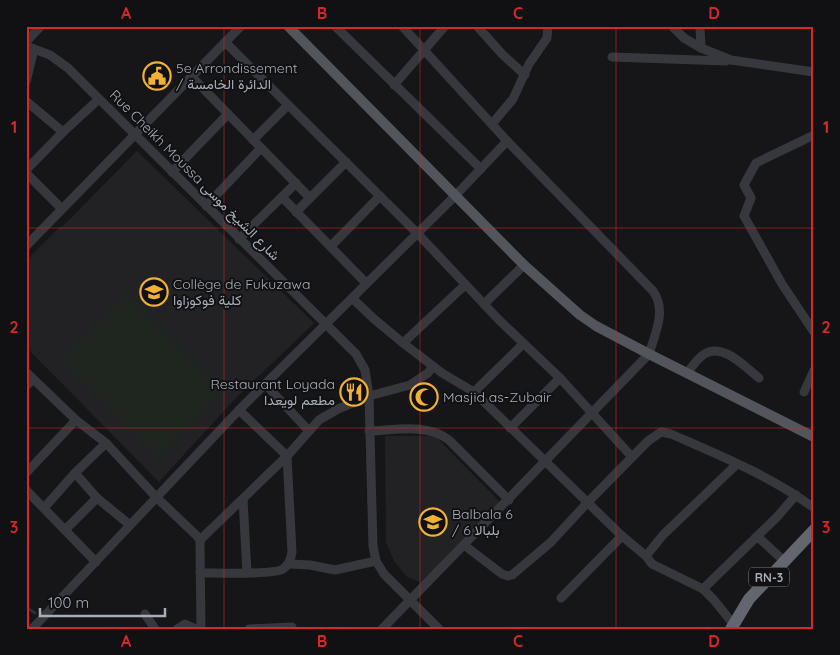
<svg xmlns="http://www.w3.org/2000/svg" width="840" height="655" font-family="Quicksand,Vazirmatn,sans-serif">
	<style>
		.built { fill: #222225 }
		.grass { fill: #1e261f }
		.lines { fill: none; stroke-linecap: round; stroke-linejoin: round }
		.stream { stroke: #2c353c; stroke-width: 2.5 }
		.minor { stroke: #37383d; stroke-width: 9 }
		.major { stroke: #53555c; stroke-width: 10 }
		.highway { stroke: #63666e; stroke-width: 12 }
		.grid { fill: none; stroke: #d62828; stroke-width: 1; stroke-opacity: 0.55 }
		.labels { text-anchor: middle; dominant-baseline: central; stroke-width: 4; stroke-linejoin: round; paint-order: stroke }
		.shield { fill: #111113; stroke: #7b7e86; stroke-width: 1 }
		.shield-label { font-size: 12px; font-weight: bold; fill: #a8adb8 }
		.poi-label { font-size: 14px; fill: #a8adb8; stroke: #111113; text-anchor: start }
		.street-label { font-size: 14px; fill: #a8adb8; stroke: #111113 }
		.neatline { fill: none; stroke: #d62828; stroke-width: 2 }
		.grid-label { font-size: 16px; text-anchor: middle; font-weight: bold; fill: #d62828 }
	</style>
	<rect width="100%" height="100%" fill="#161618"/>
	<g class="built">
		<path d="M137,151L314,323L234,400L159,482L26,347V261L61,226L62,227Z"/>
		<path d="M385,436H435L500,502L422,583L407,577L394,561L386,542Z"/>
	</g>
	<path class="grass" d="M125,295L223,390L158,457L61,361Z"/>
	<g class="lines">
		<path class="stream" d="M26,607L35,613"/>
		<g class="minor">
			<path d="M335,26L481,169"/>
			<path d="M477,26L502,54L525,75"/>
			<path d="M672,26L684,38L701,48L731,60L814,72"/>
			<path d="M700,26L701,48"/>
			<path d="M26,42L41,26"/>
			<path d="M225,42L417,233L499,320L560,378L632,457"/>
			<path d="M26,46L50,55L68,68L348,346L356,354L365,370L369,396L373,546L376,561L384,574L439,629"/>
			<path d="M612,57L726,61"/>
			<path d="M191,76L310,198"/>
			<path d="M26,82L34,49"/>
			<path d="M394,85L445,26"/>
			<path d="M26,101L63,132"/>
			<path d="M492,124L513,99L529,64L547,38L548,26"/>
			<path d="M814,135L756,163L744,185L751,198L744,216L782,284L814,332"/>
			<path d="M253,140L288,105"/>
			<path d="M26,170L63,132L99,99"/>
			<path d="M172,172L228,114"/>
			<path d="M26,173L62,209"/>
			<path d="M282,197L366,283"/>
			<path d="M206,206L261,148"/>
			<path d="M296,212L346,162"/>
			<path d="M239,239L296,183"/>
			<path d="M26,246L241,26"/>
			<path d="M331,246L380,196"/>
			<path d="M352,298L374,319L403,343L442,373L474,392L622,536L646,556L652,564L703,589L714,600L734,625"/>
			<path d="M484,304L524,265"/>
			<path d="M403,343L465,285"/>
			<path d="M26,372L76,420L106,443L156,497L196,535L200,540V545L201,629"/>
			<path d="M687,373C692,367 697,359 703,355C722,341 745,367 759,378"/>
			<path d="M265,384L309,431"/>
			<path d="M26,386L33,379"/>
			<path d="M474,392L523,344"/>
			<path d="M804,392L814,370"/>
			<path d="M510,428L560,378"/>
			<path d="M369,431C396,430 427,423 449,440L509,500"/>
			<path d="M26,473L76,420"/>
			<path d="M75,473L97,498L130,525"/>
			<path d="M26,490L96,562"/>
			<path d="M243,499L247,573"/>
			<path d="M44,508L75,473L106,443"/>
			<path d="M65,530L97,498"/>
			<path d="M758,537L784,561"/>
			<path d="M200,540L287,456L319,420L338,409L369,396L410,385L428,373L433,366"/>
			<path d="M464,545L502,574L508,576L512,575L551,542L588,502L648,441L661,432L671,434C719,455 771,476 814,508"/>
			<path d="M646,556L663,535L737,464"/>
			<path d="M288,564L310,565L335,570L376,561"/>
			<path d="M200,573C215,573 273,575 283,569C289,565 291,559 292,552L287,456L239,410"/>
			<path d="M703,589L777,517L796,495"/>
			<path d="M561,598L622,536"/>
			<path d="M145,614L155,629"/>
			<path d="M32,629L239,410L455,196L507,141"/>
			<path d="M177,629L185,624L196,629"/>
			<path d="M249,629L292,627"/>
			<path d="M382,629L649,354C655,334 667,310 653,291L507,141L402,26"/>
		</g>
		<path class="major" d="M288,26L524,265L580,315L596,326L649,354L814,437"/>
		<path class="highway" d="M731,629L749,599L814,530"/>
	</g>
	<path class="grid" d="M224,26V629M420,26V629M616,26V629M26,228H814M26,428H814"/>
	<defs>
		<g id="civic-ring" transform="scale(1.4375)"><circle r="9.5" fill="#111113" stroke="#f2b134" stroke-width="1.5"/><path d="M-.6-6.5H3V-4.5H.6V-3L4-1V1h2V6H-6V1h2V-1L-.6-3ZM-1.2 2.5V6h2.4V2.5Z" fill="#f2b134"/></g>
		<g id="school-ring" transform="scale(1.4375)"><circle r="9.5" fill="#111113" stroke="#f2b134" stroke-width="1.5"/><path d="M0-5L7-2L0 1L-7-2ZM-4 1L0 2.5L4 1V4Q0 6-4 4Z" fill="#f2b134"/></g>
		<g id="restaurant-ring" transform="scale(1.4375)"><circle r="9.5" fill="#111113" stroke="#f2b134" stroke-width="1.5"/><path d="M-5-6h1v4h1v-4h1v4h1v-4h1v5L-1.5 .5V6h-2V.5L-5-1ZM5-6V6H3V1.5H1.5Q1.5-4 5-6Z" fill="#f2b134"/></g>
		<g id="mosque-ring" transform="scale(1.4375)"><circle r="9.5" fill="#111113" stroke="#f2b134" stroke-width="1.5"/><path d="M3.5-4.9A6 6 0 1 0 3.5 4.9A5 5 0 1 1 3.5-4.9Z" fill="#f2b134"/></g>
	</defs>
	<g fill-rule="evenodd">
		<use href="#civic-ring" x="157" y="76"/>
		<use href="#school-ring" x="154" y="292"/>
		<use href="#restaurant-ring" x="354" y="392"/>
		<use href="#mosque-ring" x="424" y="397"/>
		<use href="#school-ring" x="433" y="522"/>
	</g>
	<g class="labels">
		<rect class="shield" x="749" y="567.5" width="40" height="19" rx="4"/>
		<g class="shield-label">
			<text x="769" y="577">RN-3</text>
		</g>
		<g class="poi-label">
			<text x="176" y="68">5e Arrondissement<tspan x="176" dy="16">/ الدائرة الخامسة</tspan></text>
			<text x="173" y="284">Collège de Fukuzawa<tspan x="173" dy="16">كلية فوكوزاوا</tspan></text>
			<text x="335" y="384" text-anchor="end">Restaurant Loyada<tspan x="335" dy="16">مطعم لويعدا</tspan></text>
			<text x="443" y="397">Masjid as-Zubair</text>
			<text x="452" y="514">Balbala 6<tspan x="452" dy="16">/ بلبالا 6</tspan></text>
		</g>
		<g class="street-label">
			<text transform="translate(195 175) rotate(45)">Rue Cheikh Moussa شارع الشيخ موسى</text>
		</g>
	</g>
	<rect width="840" height="655" fill="none" stroke="#111113" stroke-width="55"/>
	<path d="M40 608v8h125v-8" fill="none" stroke="#a8adb8" stroke-width="2.5"/>
	<text x="48" y="608" font-size="15" fill="#a8adb8" stroke="#111113" stroke-width="4" paint-order="stroke">100 m</text>
	<rect x="28" y="28" width="784" height="600" class="neatline"/>
	<g class="grid-label">
		<text x="126" y="19">A</text>
		<text x="322" y="19">B</text>
		<text x="518" y="19">C</text>
		<text x="714" y="19">D</text>
		<text x="14" y="133">1</text>
		<text x="826" y="133">1</text>
		<text x="14" y="333">2</text>
		<text x="826" y="333">2</text>
		<text x="14" y="533">3</text>
		<text x="826" y="533">3</text>
		<text x="126" y="647">A</text>
		<text x="322" y="647">B</text>
		<text x="518" y="647">C</text>
		<text x="714" y="647">D</text>
	</g>
</svg>
